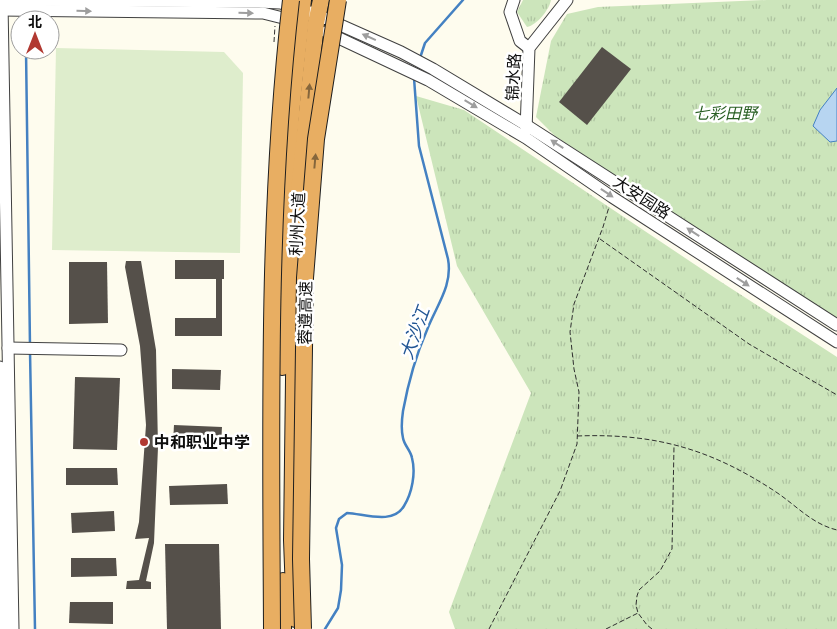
<svg xmlns="http://www.w3.org/2000/svg" width="837" height="629" font-family="'Libre Baskerville','Noto Sans SC',serif">
	<style>
		.park { fill: url(#park-tufts) }
		.pitch { fill: #deedcc }
		.water { fill: #b7d5f1; stroke: #4481c2 }
		.lines { fill: none; stroke-linecap: round; stroke-linejoin: round }
		.stream { stroke: #4481c2; stroke-width: 2.5 }
		.building { fill: #55504a }
		.minor-casing { stroke: #404040; stroke-width: 13 }
		.highway-casing { stroke: #1e1e1e; stroke-width: 18 }
		.path { stroke: #2f2f2f; stroke-width: 1; stroke-dasharray: 5 2.5; stroke-linecap: butt }
		.minor { stroke: #fff; stroke-width: 11 }
		.highway { stroke: #e8ae62; stroke-width: 16 }
		.highway-bridge-casing { stroke: #1e1e1e; stroke-width: 18; stroke-linecap: butt }
		.highway-bridge { stroke: #e8ae62; stroke-width: 16 }
		.oneway { fill: #9e9e9e }
		.oneway2 { fill: #85663c }
		.poi-dot { fill: #b13931; stroke: #fff; stroke-width: 2 }
		.labels { text-anchor: middle; dominant-baseline: central; stroke-width: 5; stroke-linejoin: round; paint-order: stroke }
		.street-label { font-size: 16px; fill: #0d0d0d; stroke: #fff }
		.park-label { font-size: 16px; font-style: italic; fill: #295f23; stroke: #fff }
		.poi-label { font-size: 16px; font-weight: bold; fill: #0d0d0d; stroke: #fff; text-anchor: start }
		.water-label { font-size: 18px; font-style: italic; fill: #215594; stroke: #fff }
	</style>
	<defs>
		<pattern id="park-tufts" width="24" height="20" patternUnits="userSpaceOnUse" patternTransform="scale(1.25)"><rect width="24" height="20" fill="#cce5bb"/><path d="M3 7l-1-3M5 7V3M7 7l1-3M15 17l-1-3M17 17v-4M19 17l1-3" fill="none" stroke="#aec3a0"/></pattern>
	</defs>
	<rect width="100%" height="100%" fill="#fefcee"/>
	<g class="park">
		<path d="M523,0H551C549,10 537,25 527,27L517,12Z"/>
		<path d="M767,0H837V321L555,136L536,117L551,41L567,14L598,7Z"/>
		<path d="M416,96L464,110L715,278L837,357V629H455L449,612L531,393L457,266Z"/>
	</g>
	<path class="pitch" d="M56,48L224,52L243,73L240,253L52,250Z"/>
	<path class="water" d="M837,88V141L830,142L813,126L820,110Z"/>
	<g class="lines">
		<g class="stream">
			<path d="M26,50L30,346"/>
			<path d="M420,58L425,43L463,0"/>
			<path d="M30,351L35,629"/>
			<path d="M325,629L338,608L341,590L342,565L336,528L339,519L347,513C365,514 393,525 404,506C412,493 416,473 412,458C411,451 404,445 403,438C401,430 402,418 403,411C408,384 416,355 427,330C436,306 453,286 448,259L419,146L414,78"/>
		</g>
	</g>
	<g class="building">
		<path d="M602,47L631,69L587,125L559,102Z"/>
		<path d="M175,260H224V279H222V336H175V318H216V279H175Z"/>
		<path d="M126,261H141L156,350L158,447L154,543L146,581L151,582V589H126L127,581L139,580L149,538L135,539L139,522L146,425L140,346L125,267Z"/>
		<path d="M69,262H107L108,323L69,324Z"/>
		<path d="M172,369L221,370L220,390L172,389Z"/>
		<path d="M75,377L120,378L117,450L73,449Z"/>
		<path d="M174,425L222,427L221,445L173,443Z"/>
		<path d="M66,468H117L118,485H66Z"/>
		<path d="M227,484L228,504L170,505L169,486Z"/>
		<path d="M114,511L115,531L72,533L71,513Z"/>
		<path d="M165,544H219L221,629H167Z"/>
		<path d="M71,558H116L117,576L71,577Z"/>
		<path d="M70,602H113V624L69,623Z"/>
	</g>
	<g class="lines">
		<g class="minor-casing">
			<g id="minor">
				<path d="M0,0L259,2L280,3L296,7"/>
				<path d="M514,0L510,12L520,41L529,48"/>
				<path d="M2,3L13,629"/>
				<path d="M0,10L263,13L295,21"/>
				<path d="M311,12L401,52L433,69L526,125L837,325"/>
				<path d="M326,32L428,80L526,138L612,197L837,342"/>
				<path d="M526,130L529,48L567,0"/>
				<path d="M8,348L121,350"/>
				<path d="M0,367L3,629"/>
			</g>
		</g>
		<g class="highway-casing">
			<g id="highway">
				<path d="M282,367L283,212L292,104L303,0"/>
				<path d="M283,581V629"/>
				<path d="M295,619L292,540L296,221L316,23L321,0"/>
			</g>
		</g>
		<g class="path">
			<path d="M274,42L275,26"/>
			<path d="M600,239L749,344L837,395"/>
			<path d="M577,436C655,433 711,449 776,492C797,506 812,524 837,530"/>
			<path d="M489,629L560,491L577,444L579,392L574,369L570,332L574,304L603,227L609,207"/>
			<path d="M606,629L638,613"/>
			<path d="M652,629L647,625L638,613L636,605L637,596L639,590L660,571L672,549L674,446"/>
		</g>
		<use href="#minor" class="minor"/>
		<use href="#highway" class="highway"/>
		<g class="highway-bridge-casing">
			<g id="highway-bridge">
				<path d="M272,629C271,419 267,209 291,0"/>
				<path d="M303,629L301,559L305,278L316,139L338,0"/>
			</g>
		</g>
		<use href="#highway-bridge" class="highway-bridge"/>
	</g>
	<defs><path id="oneway-solid" d="M-6-.8H1V-3.2L6.5 0L1 3.2V.8H-6Z" transform="scale(1.25)"/></defs>
	<g class="oneway">
		<use href="#oneway-solid" transform="translate(84 11) rotate(1)"/>
		<use href="#oneway-solid" transform="translate(246 13) rotate(1)"/>
		<use href="#oneway-solid" transform="translate(369 37) rotate(-156)"/>
		<use href="#oneway-solid" transform="translate(471 104) rotate(31)"/>
		<use href="#oneway-solid" transform="translate(557 144) rotate(-147)"/>
		<use href="#oneway-solid" transform="translate(607 193) rotate(34)"/>
		<use href="#oneway-solid" transform="translate(693 232) rotate(-147)"/>
		<use href="#oneway-solid" transform="translate(743 282) rotate(33)"/>
	</g>
	<g class="oneway2">
		<use href="#oneway-solid" transform="translate(309 91) rotate(-85)"/>
		<use href="#oneway-solid" transform="translate(315 161) rotate(-85)"/>
	</g>
	<circle class="poi-dot" cx="144" cy="442" r="5"/>
	<g class="labels">
		<g class="street-label">
			<text transform="translate(513 77) rotate(-87)">锦水路</text>
			<text transform="translate(642 197) rotate(33)">大安园路</text>
			<text transform="translate(297 224) rotate(-87)">利州大道</text>
			<text transform="translate(305 313) rotate(-89)">蓉遵高速</text>
		</g>
		<g class="park-label">
			<text x="725" y="113">七彩田野</text>
		</g>
		<g class="poi-label">
			<text x="154" y="442">中和职业中学</text>
		</g>
		<g class="water-label">
			<text transform="translate(415 333) rotate(-70)">大沙江</text>
		</g>
	</g>
	<g transform="translate(35 35)"><circle r="24" fill="#ffffff" stroke="#9e9e9e"/>
	<path d="M0-4L9 19L0 12L-9 19Z" fill="#b13931"/>
	<text y="-8" font-size="14" font-weight="bold" text-anchor="middle" fill="#0d0d0d">北</text>
	</g>
</svg>
